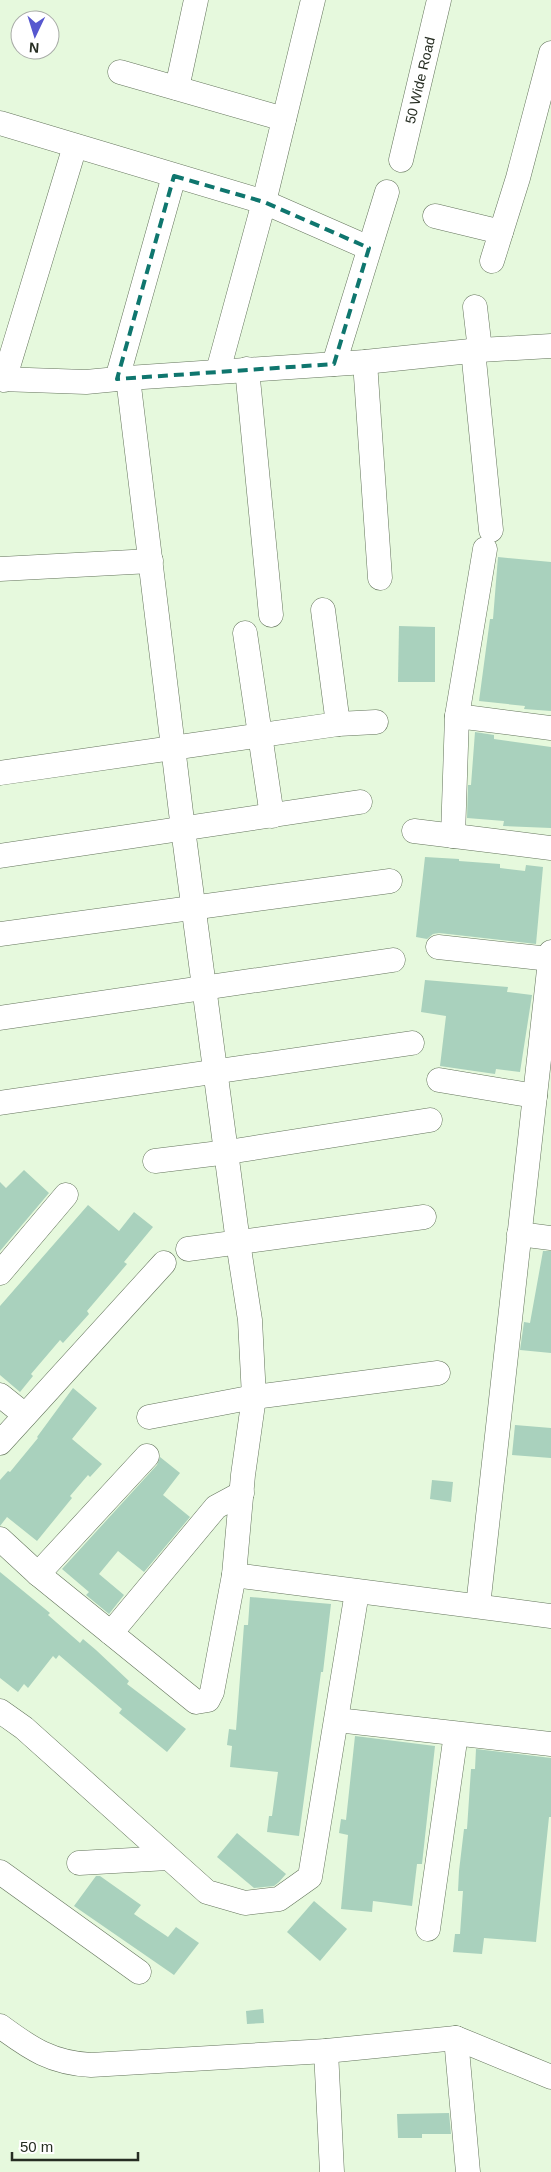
<svg xmlns="http://www.w3.org/2000/svg" width="551" height="2172" font-family="Arial,sans-serif">
	<style>
		.building { fill: #a9d1bd }
		.lines { fill: none; stroke-linecap: round; stroke-linejoin: round }
		.minor-casing { stroke: #64745c; stroke-width: 25 }
		.minor { stroke: #fff; stroke-width: 24 }
		.marked { fill: none; stroke: #0f766e; stroke-width: 4; stroke-dasharray: 10 6; stroke-linejoin: round }
		.labels { text-anchor: middle; dominant-baseline: central; stroke-width: 5; stroke-linejoin: round; paint-order: stroke }
		.street-label { font-size: 14px; fill: #262d22; stroke: #fff }
	</style>
	<rect width="100%" height="100%" fill="#e6f9dd"/>
	<g class="building">
		<path d="M498,557L551,562V711L524,709L525,706L479,701L490,619H493Z"/>
		<path d="M399,626L435,627V682H398Z"/>
		<path d="M475,732L494,735V739L551,747V828L503,826L504,821L467,818L468,785H471Z"/>
		<path d="M425,857L459,859V861L500,864V868L525,871L526,865L543,867L536,944L439,933L433,934L427,939L416,937Z"/>
		<path d="M425,980L508,987L507,992L532,995L520,1072L496,1069L495,1074L440,1066L446,1016L421,1012Z"/>
		<path d="M24,1170L49,1193L0,1251V1182L6,1188Z"/>
		<path d="M88,1205L119,1231L134,1212L153,1227L124,1262L127,1264L87,1311L89,1314L63,1343L60,1340L31,1374L33,1376L20,1392L0,1375V1306Z"/>
		<path d="M543,1251H551V1353L520,1350L524,1322L530,1323Z"/>
		<path d="M73,1388L97,1408L72,1439L102,1464L90,1477L88,1475L70,1496L72,1498L59,1514L37,1541L7,1517L0,1526V1480L8,1471L10,1472L38,1438L37,1437Z"/>
		<path d="M515,1425L551,1428V1458L512,1455Z"/>
		<path d="M160,1457L180,1473L163,1495L190,1517L144,1572L118,1551L99,1574L124,1595L109,1614L86,1595L89,1592L62,1569L157,1465Z"/>
		<path d="M432,1480L453,1482L451,1502L430,1499Z"/>
		<path d="M0,1572L50,1613L48,1615L80,1643L83,1639L96,1650L129,1681L127,1684L186,1729L167,1752L119,1713L122,1709L59,1655L56,1659L53,1656L28,1688L24,1684L18,1692L0,1678Z"/>
		<path d="M250,1597L331,1604L323,1672H321L299,1836L267,1832L269,1816H272L278,1772L230,1767L232,1746L227,1745L229,1729L236,1730L244,1625H248Z"/>
		<path d="M355,1736L435,1746L422,1864H417L412,1906L373,1901L372,1912L341,1909L348,1835L339,1833L341,1819L346,1820Z"/>
		<path d="M476,1749L551,1758V1817H549L536,1942L484,1938L482,1954L453,1952L455,1934H460L463,1891H458L459,1871L464,1829H467L471,1769H475Z"/>
		<path d="M237,1833L286,1874L279,1882L274,1886L254,1888L217,1857Z"/>
		<path d="M96,1876H100L141,1905L134,1914L168,1937L176,1927L199,1943L174,1975L74,1906Z"/>
		<path d="M314,1901L347,1929L320,1961L287,1932Z"/>
		<path d="M263,2009L264,2023L247,2024L246,2011Z"/>
		<path d="M449,2113L451,2134H422V2138H398L397,2114Z"/>
	</g>
	<g class="lines">
		<g class="minor-casing">
			<g id="minor">
				<path d="M120,72L284,119"/>
				<path d="M177,88L196,0"/>
				<path d="M0,123L264,202L369,248"/>
				<path id="s1" d="M401,160L439,0"/>
				<path d="M435,216L501,232"/>
				<path d="M492,261L518,178L551,53"/>
				<path d="M475,307L480,350"/>
				<path d="M473,350L491,530"/>
				<path d="M365,362L380,578"/>
				<path d="M334,364L387,192"/>
				<path d="M247,369L271,615"/>
				<path d="M218,371L264,202L313,0"/>
				<path d="M0,379L86,382L128,378"/>
				<path d="M117,379L174,176"/>
				<path d="M4,380L75,146"/>
				<path d="M0,569L151,561"/>
				<path d="M323,610L338,724"/>
				<path d="M245,633L272,816"/>
				<path d="M457,716L551,728"/>
				<path d="M0,773L338,724L376,722"/>
				<path d="M414,831L551,848"/>
				<path d="M453,836L457,716L485,549"/>
				<path d="M0,856L360,802"/>
				<path d="M0,934L390,881"/>
				<path d="M438,947L550,959"/>
				<path d="M0,1018L393,960"/>
				<path d="M439,1080L535,1096"/>
				<path d="M0,1103L412,1043"/>
				<path d="M155,1161L228,1152L430,1120"/>
				<path d="M519,1234L551,1238"/>
				<path d="M188,1249L424,1217"/>
				<path d="M0,1273L66,1195"/>
				<path d="M0,1395L25,1415"/>
				<path d="M149,1417L254,1397L438,1373"/>
				<path d="M0,1443L164,1263"/>
				<path d="M0,1539L38,1574L196,1702L208,1700L212,1692L234,1575L551,1616"/>
				<path d="M38,1574L147,1456"/>
				<path d="M234,1575L243,1475L254,1397L250,1320L238,1242L183,829L128,378L365,362L480,350L551,346"/>
				<path d="M478,1606L551,952"/>
				<path d="M111,1633L216,1507L242,1493"/>
				<path d="M0,1711L24,1728L207,1892L245,1903L279,1899L310,1877L357,1592"/>
				<path d="M337,1720L551,1744"/>
				<path d="M79,1863L168,1858"/>
				<path d="M0,1872L139,1972"/>
				<path d="M428,1929L456,1734"/>
				<path d="M0,2026C31,2049 52,2063 91,2065L326,2051L456,2038L551,2077"/>
				<path d="M456,2038L468,2172"/>
				<path d="M326,2051L332,2172"/>
			</g>
		</g>
		<use href="#minor" class="minor"/>
	</g>
	<path class="marked" d="M174,176L264,202L369,248L334,364L117,379Z"/>
	<g class="labels">
		<g class="street-label">
			<text stroke="none"><textPath href="#s1" startOffset="82">50 Wide Road</textPath></text>
		</g>
	</g>
	<g transform="translate(35 35) rotate(184)"><circle r="24" fill="#ffffff" stroke="#a8aba7"/>
	<path d="M0-4L9 19L0 12L-9 19Z" fill="#5657cf"/>
	<text y="-8" font-size="14" font-weight="bold" text-anchor="middle" fill="#262d22">N</text>
	</g>
	<path d="M12 2152v8h126v-8" fill="none" stroke="#262d22" stroke-width="2.5"/>
	<text x="20" y="2152" font-size="15" fill="#262d22" stroke="#ffffff" stroke-width="4" paint-order="stroke">50 m</text>
</svg>
